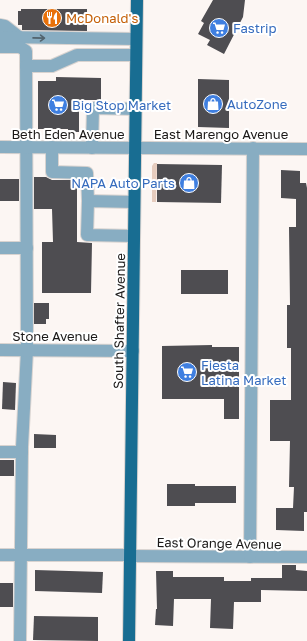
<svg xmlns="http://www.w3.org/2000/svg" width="307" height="641" font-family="'Golos Text',sans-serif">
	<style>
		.green { fill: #e6ccbe }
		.building { fill: #4e4d51 }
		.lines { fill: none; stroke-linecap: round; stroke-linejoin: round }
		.minor-casing { stroke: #d8d3d0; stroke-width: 14 }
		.major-casing { stroke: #d8d3d0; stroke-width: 14 }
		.minor { stroke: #88adc2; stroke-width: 12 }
		.major { stroke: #186d92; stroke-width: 12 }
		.oneway { stroke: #52636d }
		.labels { text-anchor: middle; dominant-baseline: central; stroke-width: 4; stroke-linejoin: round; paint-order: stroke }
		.food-label { font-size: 13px; fill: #c56008; stroke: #fff; text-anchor: start }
		.shop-label { font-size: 13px; fill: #366cbe; stroke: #fff; text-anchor: start }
		.street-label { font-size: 13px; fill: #1b1918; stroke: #fff }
	</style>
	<rect width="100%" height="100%" fill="#fcf6f3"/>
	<path class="green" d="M154,163H157L156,202H152V166Z"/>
	<g class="building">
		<path d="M213,0H245L243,17L224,54L207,45L210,40L198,34L204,23L201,21Z"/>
		<path d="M21,9H87V31L22,30V25H18V11H21Z"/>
		<path d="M56,77L101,78V100H79V132H68V129H38V81H56Z"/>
		<path d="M198,79L229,80V128L198,127Z"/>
		<path d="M157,164L222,165L221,203L157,202Z"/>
		<path d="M281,170L300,171V183H306L307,188V512H304V531L276,530V508H293L294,487H289L290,441H270V400H291V348H287V305H290L289,227H296V199L281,198Z"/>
		<path d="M34,177H46L52,180H77V242L92,243L91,293H42V242H53L52,209H34Z"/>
		<rect x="0" y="179" width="19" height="22"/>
		<rect x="181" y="270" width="47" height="24"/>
		<path d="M34,303H49V319H46V324H34Z"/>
		<path d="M212,345V347H239V419H224V399H162V346Z"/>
		<path d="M3,382L16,383L15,410L2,409Z"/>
		<path d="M34,434L56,435V448H34Z"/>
		<rect x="0" y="460" width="14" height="16"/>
		<path d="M167,484H195V486H236V503H195V506H167Z"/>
		<path d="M282,565H296V570L307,571V591L261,590V602H234L233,629L210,628L211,599H174L173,626L155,625L156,609H157L156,571H173V577H224V581H251V578H282Z"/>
		<path d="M35,570L103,572L102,593L35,591Z"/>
		<rect x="0" y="583" width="13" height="24"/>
		<path d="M34,616L98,617V641L33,640Z"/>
	</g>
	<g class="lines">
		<g class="minor-casing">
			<g id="minor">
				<path d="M0,25L5,26L19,37"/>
				<path d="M0,37L136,39"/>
				<path d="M0,47H20L26,51L27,350L22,447L20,641"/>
				<path d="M26,66H52L77,55H136"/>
				<path d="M0,147L307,149"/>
				<path d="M52,147V172L87,173L88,201"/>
				<path d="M92,148L93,108L136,109"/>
				<path d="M134,236L87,235L88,201L134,202"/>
				<path d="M0,248H27"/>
				<path d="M0,350L133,351"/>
				<path d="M0,452H22"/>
				<path d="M0,555H131"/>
				<path d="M130,556L307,557"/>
				<path d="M250,557L253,148"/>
			</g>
		</g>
		<g class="major-casing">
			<path id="major" d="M129,641L137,0"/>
		</g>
		<use href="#minor" class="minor"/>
		<use href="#major" class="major"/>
	</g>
	<defs><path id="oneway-shaft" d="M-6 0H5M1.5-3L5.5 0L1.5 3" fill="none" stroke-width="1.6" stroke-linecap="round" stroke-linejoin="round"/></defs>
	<use class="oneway" href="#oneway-shaft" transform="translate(39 38) rotate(1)"/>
	<defs>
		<g id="restaurant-disc" transform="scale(1)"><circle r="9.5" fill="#e8710a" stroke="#fff"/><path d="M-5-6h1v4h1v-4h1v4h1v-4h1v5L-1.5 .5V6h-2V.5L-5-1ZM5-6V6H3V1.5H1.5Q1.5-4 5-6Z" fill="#fff"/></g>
		<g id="supermarket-disc" transform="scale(1)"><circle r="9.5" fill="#3f7fe0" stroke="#fff"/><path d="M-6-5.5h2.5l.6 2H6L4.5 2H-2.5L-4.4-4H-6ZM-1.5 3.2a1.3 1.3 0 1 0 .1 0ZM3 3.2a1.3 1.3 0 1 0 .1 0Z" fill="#fff"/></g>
		<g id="shop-disc" transform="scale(1)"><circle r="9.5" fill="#3f7fe0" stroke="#fff"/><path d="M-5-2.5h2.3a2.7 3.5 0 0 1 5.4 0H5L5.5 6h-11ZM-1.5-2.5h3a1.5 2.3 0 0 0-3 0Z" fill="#fff"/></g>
	</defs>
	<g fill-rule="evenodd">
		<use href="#restaurant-disc" x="52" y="18"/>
		<use href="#supermarket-disc" x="219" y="28"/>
		<use href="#shop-disc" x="213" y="104"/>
		<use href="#supermarket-disc" x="58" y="105"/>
		<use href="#shop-disc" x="189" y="183"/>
		<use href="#supermarket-disc" x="187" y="372"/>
	</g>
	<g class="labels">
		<g class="food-label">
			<text x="66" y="18">McDonald's</text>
		</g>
		<g class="shop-label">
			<text x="233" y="28">Fastrip</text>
			<text x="227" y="104">AutoZone</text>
			<text x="72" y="105">Big Stop Market</text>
			<text x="175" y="183" text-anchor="end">NAPA Auto Parts</text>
			<text x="201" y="365">Fiesta<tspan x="201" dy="15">Latina Market</tspan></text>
		</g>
		<g class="street-label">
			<text x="68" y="134">Beth Eden Avenue</text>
			<text x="221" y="134">East Marengo Avenue</text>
			<text transform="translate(119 321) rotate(-89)">South Shafter Avenue</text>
			<text x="55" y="336">Stone Avenue</text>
			<text transform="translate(219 543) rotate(1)">East Orange Avenue</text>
		</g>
	</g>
</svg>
